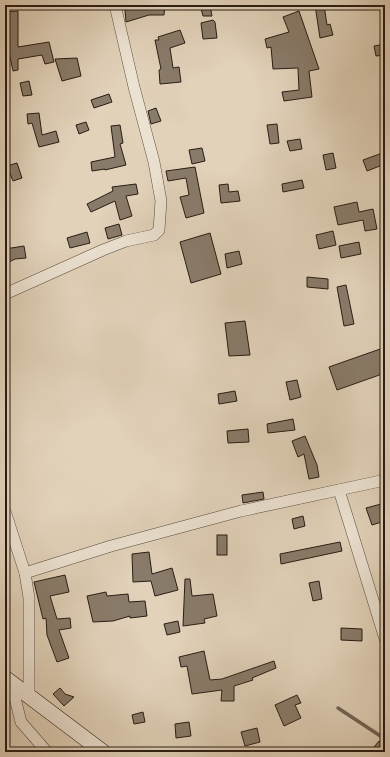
<svg xmlns="http://www.w3.org/2000/svg" width="390" height="757" font-family="Alegreya,serif">
	<style>
		.lines { fill: none; stroke-linecap: round; stroke-linejoin: round }
		.stream { stroke: #726456; stroke-width: 3.5 }
		.building { fill: #897b6a; stroke: #281c14 }
		.street-casing { stroke: #564a3e; stroke-width: 12 }
		.secondary-casing { stroke: #281c14; stroke-width: 16 }
		.street { stroke: #ece2d2; stroke-width: 11 }
		.secondary { stroke: #ece2d2; stroke-width: 15 }
	</style>
	<rect width="100%" height="100%" fill="#e2d2ba"/>
	<filter id="stains"><feTurbulence type="fractalNoise" baseFrequency=".005" numOctaves="4"/><feColorMatrix values="0 0 0 0 .2 0 0 0 0 .09 0 0 0 0 .02 0 0 0 .5 -.17"/></filter>
	<radialGradient id="worn" r=".72"><stop offset=".6" stop-color="#630" stop-opacity="0"/><stop offset="1" stop-color="#630" stop-opacity=".3"/></radialGradient>
	<g class="lines">
		<path class="stream" d="M338,708L385,739"/>
	</g>
	<g class="building">
		<path d="M151,5H165L164,15H149L126,22L125,10Z"/>
		<path d="M200,5H210L212,16H203Z"/>
		<path d="M315,5H324L327,25L330,24L333,35L320,38Z"/>
		<path d="M18,11V47L49,42L54,62L45,64L42,55L18,59V70L13,71L6,38V12Z"/>
		<path d="M299,11L319,69L309,71L312,97L284,101L282,92L299,90L298,68L273,69L271,47L267,48L265,39L289,32L283,17Z"/>
		<path d="M213,20L215,22L217,38L203,39L201,23Z"/>
		<path d="M180,30L185,43L170,48L173,68L179,67L181,82L160,84L159,70L161,69L155,40H159L158,37Z"/>
		<path d="M385,44V55L376,56L374,46Z"/>
		<path d="M77,58L81,76L62,81L55,59Z"/>
		<path d="M29,81L32,95L23,96L20,83Z"/>
		<path d="M109,94L112,102L94,108L91,100Z"/>
		<path d="M156,108L161,121L151,124L148,111Z"/>
		<path d="M39,113L42,135L56,131L59,142L39,147L32,123L28,124L27,114Z"/>
		<path d="M86,122L89,130L79,134L76,125Z"/>
		<path d="M277,124L279,143L270,144L267,125Z"/>
		<path d="M120,125L123,143L120,144L126,165L105,170V169L92,171L91,162L115,157L111,126Z"/>
		<path d="M300,139L302,149L290,151L287,141Z"/>
		<path d="M202,148L205,161L192,164L189,150Z"/>
		<path d="M385,152V164L367,171L363,160Z"/>
		<path d="M333,153L336,168L326,170L323,155Z"/>
		<path d="M17,163L22,178L13,181L7,166Z"/>
		<path d="M195,167L204,213L186,218L180,197L189,195L186,178L168,181L166,171Z"/>
		<path d="M302,180L304,188L283,192L282,184Z"/>
		<path d="M136,184L138,194L126,196L132,216L120,220L115,201L91,212L87,204L113,191L112,187Z"/>
		<path d="M228,184L229,192L238,191L240,201L221,203L219,185Z"/>
		<path d="M357,202L359,212L373,209L377,229L365,231L363,220L338,225L334,207Z"/>
		<path d="M119,224L122,235L108,239L105,228Z"/>
		<path d="M333,231L336,245L319,249L316,235Z"/>
		<path d="M87,232L90,243L70,248L67,238Z"/>
		<path d="M210,233L221,274L191,283L180,242Z"/>
		<path d="M359,242L361,254L341,258L339,246Z"/>
		<path d="M24,246L26,258L15,259L5,264V249Z"/>
		<path d="M239,251L242,264L227,268L225,254Z"/>
		<path d="M307,277L328,279V289L307,287Z"/>
		<path d="M346,285L354,324L344,326L337,287Z"/>
		<path d="M245,321L250,355L229,356L225,323Z"/>
		<path d="M383,348L385,354V373L337,390L329,367Z"/>
		<path d="M297,380L301,397L290,400L286,382Z"/>
		<path d="M235,391L237,401L219,404L218,394Z"/>
		<path d="M293,419L295,430L268,433L267,424Z"/>
		<path d="M248,429L249,442L228,443L227,431Z"/>
		<path d="M305,436L317,465L319,477L309,479L304,454L298,457L292,441Z"/>
		<path d="M263,492L264,499L243,503L242,495Z"/>
		<path d="M385,503V521L372,525L366,508Z"/>
		<path d="M303,516L305,526L294,529L292,519Z"/>
		<rect x="217" y="535" width="10" height="20"/>
		<path d="M340,542L342,551L281,564L280,554Z"/>
		<path d="M149,552L152,574L172,568L178,590L155,596L151,581L133,582L132,554Z"/>
		<path d="M65,575L69,592L50,596L57,619L70,618L71,628L59,630L69,658L57,662L47,635L46,618L43,619L34,582Z"/>
		<path d="M185,579H190L192,596L213,594L217,616L204,619L205,623L183,626Z"/>
		<path d="M319,581L322,599L313,601L309,583Z"/>
		<path d="M106,592L107,596L128,594L129,602L145,601L147,616L130,618V616L113,621L93,622L87,596Z"/>
		<path d="M178,621L180,632L167,635L164,624Z"/>
		<path d="M341,628L362,629V641L341,640Z"/>
		<path d="M204,651L210,680L222,679L274,661L276,668L252,678L253,680L234,686V701H221L222,690L192,694L187,666L181,667L179,657Z"/>
		<path d="M60,688L65,694L74,697L64,706L53,694Z"/>
		<path d="M297,695L301,703L295,705L301,718L284,726L275,705Z"/>
		<path d="M143,712L145,722L134,724L132,715Z"/>
		<path d="M189,722L191,736L176,738L175,724Z"/>
		<path d="M257,728L260,742L245,746L241,732Z"/>
		<path d="M379,741L385,746V752H370Z"/>
	</g>
	<g class="lines">
		<g class="street-casing">
			<g id="street">
				<path d="M5,294L103,250L126,241L154,235L159,230L161,201L154,162L134,87L115,5"/>
				<path d="M339,490L385,639"/>
				<path d="M5,511L25,573L29,598V695"/>
				<path d="M25,573L111,546L241,511L385,480"/>
				<path d="M11,682L21,722L47,752"/>
			</g>
		</g>
		<g class="secondary-casing">
			<path id="secondary" d="M5,678L103,752"/>
		</g>
		<use href="#street" class="street"/>
		<use href="#secondary" class="secondary"/>
	</g>
	<rect width="390" height="757" fill="none" stroke="#e2d2ba" stroke-width="20"/>
	<rect x="6" y="6" width="378" height="745" fill="none" stroke="#281c14" stroke-width="2"/>
	<rect x="10" y="10" width="370" height="737" fill="none" stroke="#281c14"/>
	<rect width="100%" height="100%" filter="url(#stains)"/>
	<rect width="100%" height="100%" fill="url(#worn)"/>
</svg>
